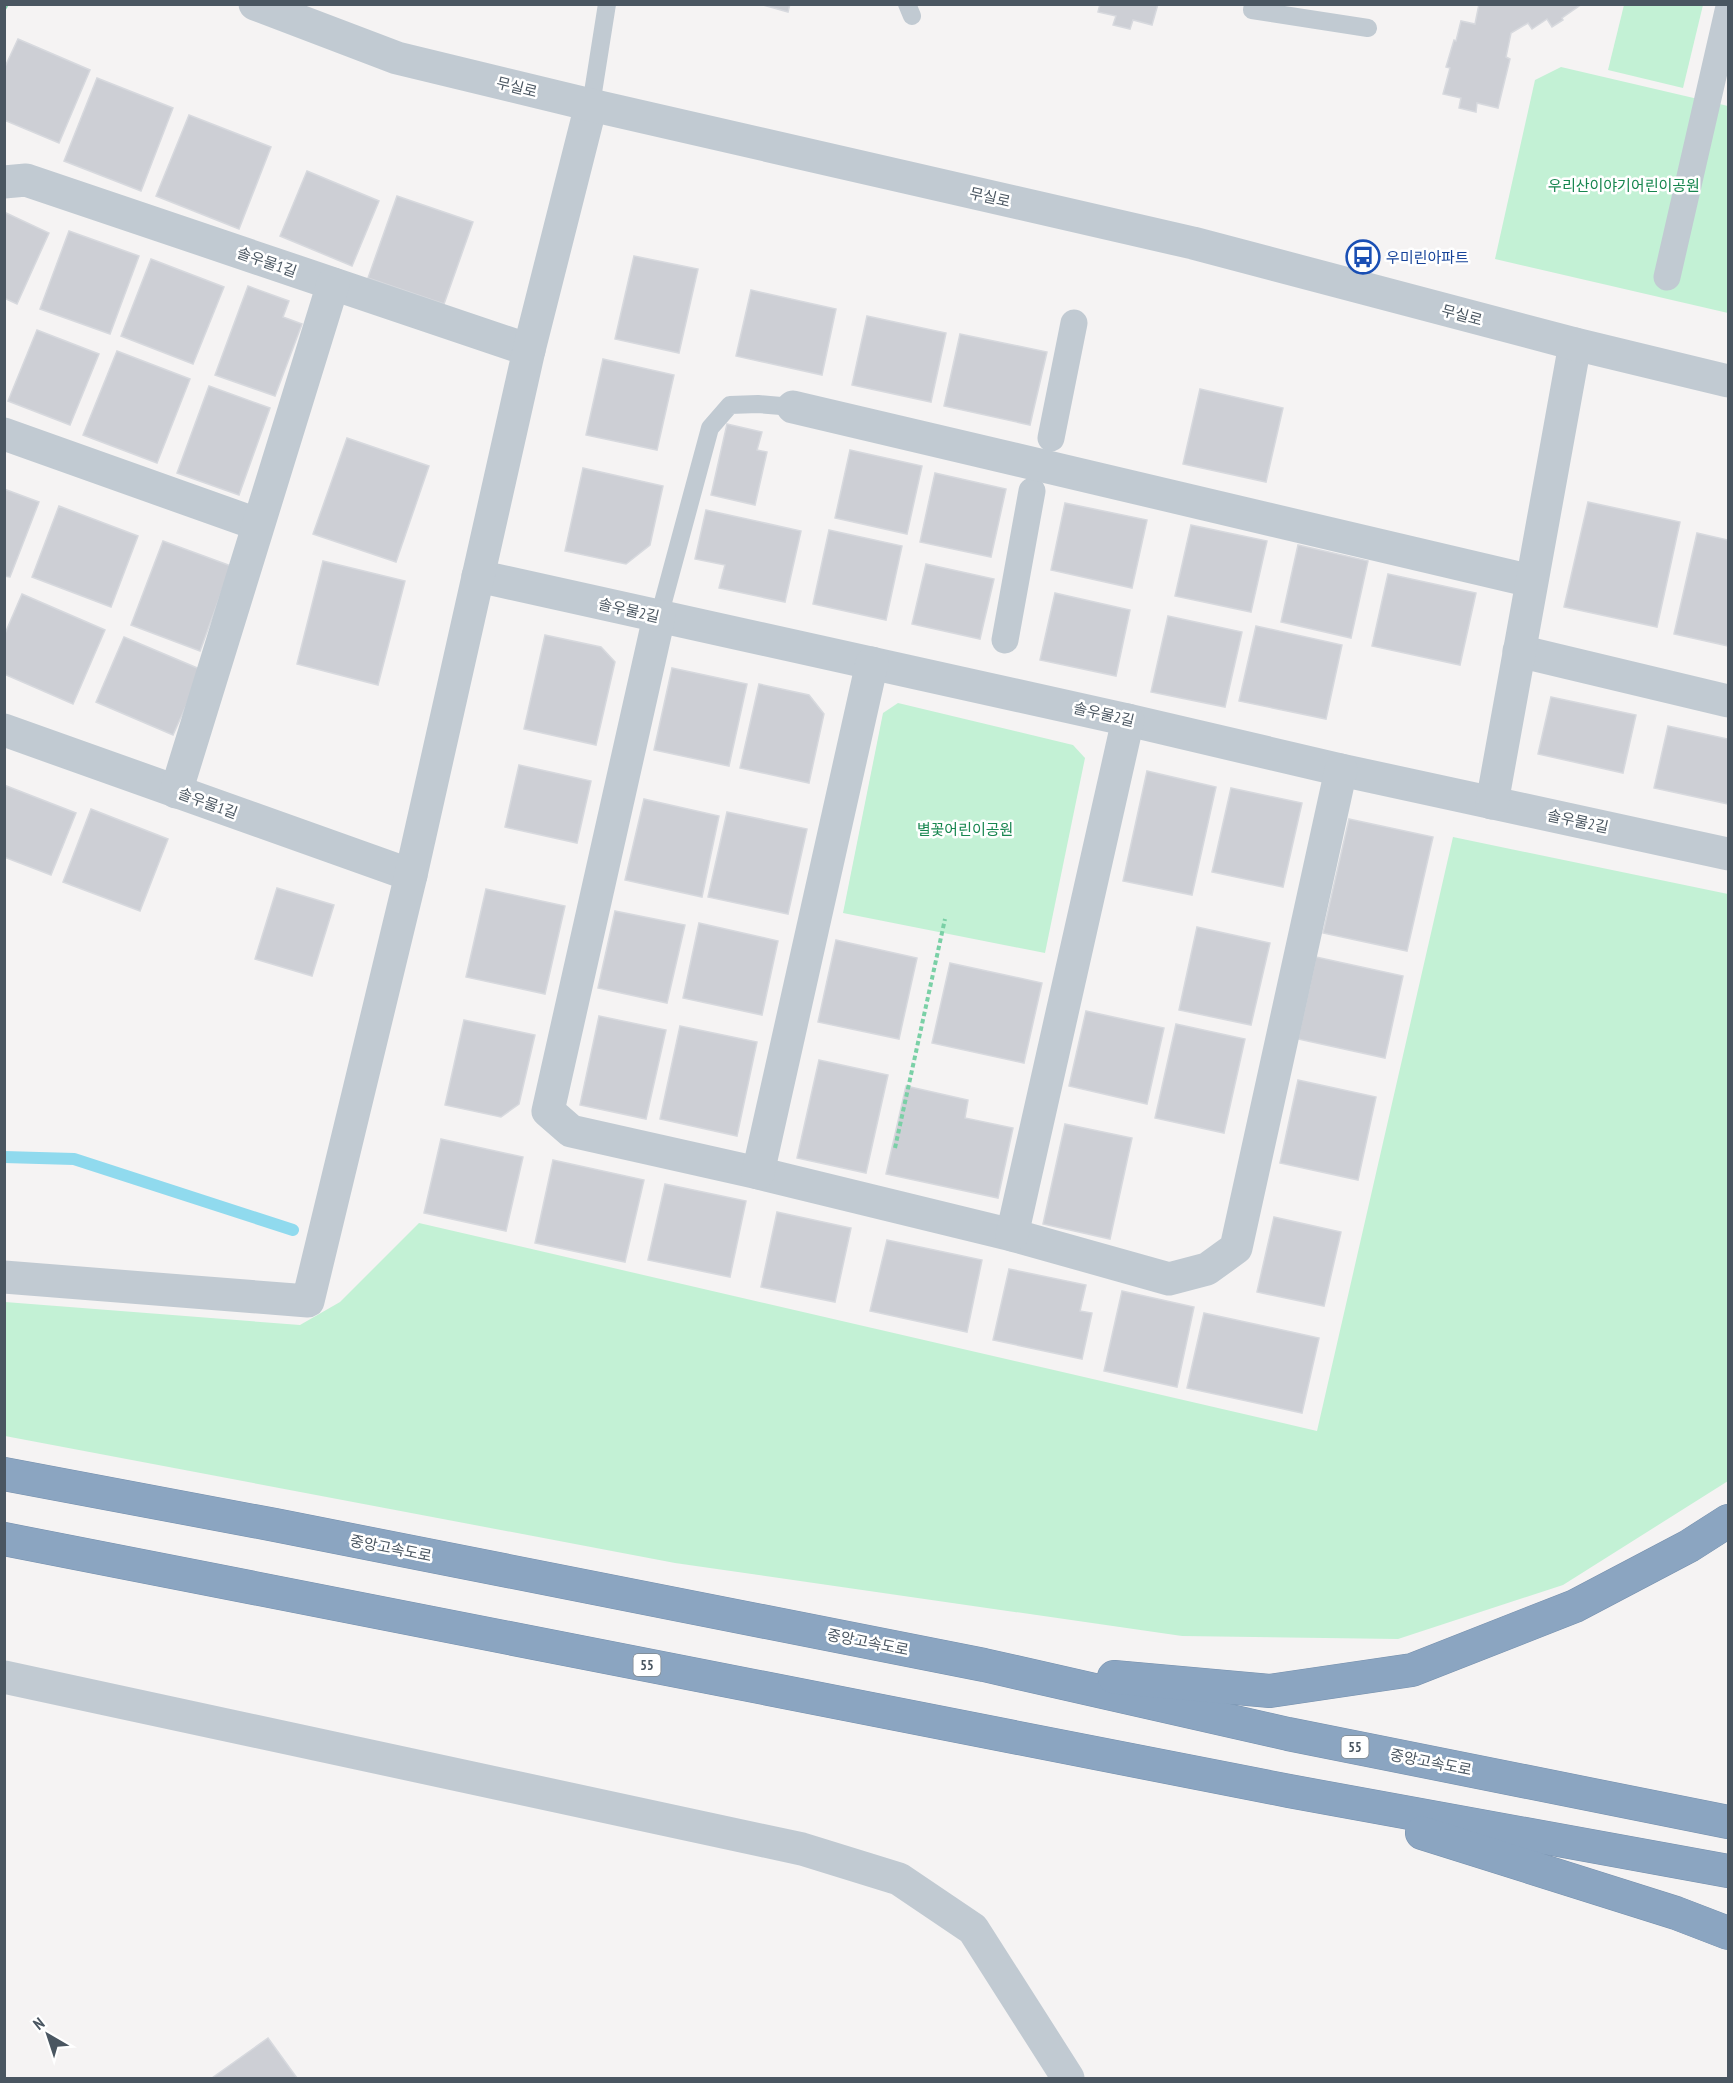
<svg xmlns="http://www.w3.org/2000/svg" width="1733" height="2083" font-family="'PT Sans Narrow','Noto Sans KR',sans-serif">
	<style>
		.green { fill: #c3f1d5 }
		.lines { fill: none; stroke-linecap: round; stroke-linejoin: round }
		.stream { stroke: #90daee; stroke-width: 12 }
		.building { fill: #cdcfd5; stroke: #d7d9de; stroke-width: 1.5 }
		.motorway-casing { stroke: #7690ad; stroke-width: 34 }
		.path { stroke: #7ad0a6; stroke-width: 4; stroke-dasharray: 4.5 3; stroke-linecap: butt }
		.service { stroke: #c1cad2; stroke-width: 18 }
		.pedestrian { stroke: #c1cad2; stroke-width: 27 }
		.minor { stroke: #c1cad2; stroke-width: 33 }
		.tertiary { stroke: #c1cad2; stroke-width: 33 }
		.motorway { stroke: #8ba5c1; stroke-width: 33 }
		.labels { text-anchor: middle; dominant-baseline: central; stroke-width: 5; stroke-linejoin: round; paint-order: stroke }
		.shield { fill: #fff; stroke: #808990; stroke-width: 1.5 }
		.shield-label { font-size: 14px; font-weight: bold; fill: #4a5661 }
		.street-label { font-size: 15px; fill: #4a5661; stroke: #fff }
		.park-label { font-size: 15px; fill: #17864f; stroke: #fff }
		.transit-label { font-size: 15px; fill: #164399; stroke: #fff; text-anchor: start }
	</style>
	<rect width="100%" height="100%" fill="#f5f3f3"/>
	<g class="green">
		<path d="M1624,5H1703L1683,88L1608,70Z"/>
		<path d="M1561,67L1728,106V313L1495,259L1535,80Z"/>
		<path d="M898,703L1073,745L1085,758L1045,953L843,913L883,713Z"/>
		<path d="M1453,837L1728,894V1481L1563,1585L1398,1639L1182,1636L675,1563L5,1436V1302L300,1325L340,1302L419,1223L1317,1431Z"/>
	</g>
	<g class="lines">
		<path class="stream" d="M4,1157L74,1159L293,1230"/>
	</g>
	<g class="building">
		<path d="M759,4H790L788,12Z"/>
		<path d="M1100,4H1158L1152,25L1133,20L1130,29L1113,25L1116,16L1098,12Z"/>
		<path d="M1479,4H1582L1562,18L1563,20L1552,27L1547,19L1532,29L1528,23L1511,33L1506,57L1510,59L1498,108L1477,103L1476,112L1459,108L1461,98L1443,94L1450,68L1446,67L1454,40L1456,41L1461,21L1475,24Z"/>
		<path d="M18,39L90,70L59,143L4,120V69Z"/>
		<path d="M97,78L173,108L141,191L64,161Z"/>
		<path d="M189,115L271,147L239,229L156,196Z"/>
		<path d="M307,171L379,201L352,266L280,236Z"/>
		<path d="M397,196L473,222L444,304L368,278Z"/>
		<path d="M4,212L49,233L17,304L4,298Z"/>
		<path d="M69,231L139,256L110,334L40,309Z"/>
		<path d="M634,256L698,269L679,353L615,339Z"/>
		<path d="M151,259L224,287L193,364L121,336Z"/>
		<path d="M248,286L289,301L283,317L302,324L275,396L215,375Z"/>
		<path d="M751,290L836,309L822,375L736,356Z"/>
		<path d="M867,316L946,333L931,402L852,385Z"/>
		<path d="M37,330L99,354L70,425L8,401Z"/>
		<path d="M960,334L1047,352L1030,425L944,406Z"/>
		<path d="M117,351L190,379L157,463L83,435Z"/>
		<path d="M603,359L674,375L657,450L586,435Z"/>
		<path d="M209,386L270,408L239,495L177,473Z"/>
		<path d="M1200,389L1283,408L1266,482L1183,464Z"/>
		<path d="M727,424L762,432L757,450L767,452L755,505L711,495Z"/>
		<path d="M347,438L429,466L396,562L313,534Z"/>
		<path d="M850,450L922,466L907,534L835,518Z"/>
		<path d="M583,468L663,486L650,545L626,564L565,551Z"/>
		<path d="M935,473L1006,489L991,557L920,542Z"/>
		<path d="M4,489L39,502L10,577L4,576Z"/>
		<path d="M1588,502L1680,522L1657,627L1564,607Z"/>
		<path d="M1065,503L1147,520L1132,588L1051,570Z"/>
		<path d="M59,506L138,536L111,607L32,577Z"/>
		<path d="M706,510L801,531L785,602L719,588L725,565L695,559Z"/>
		<path d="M1191,525L1267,541L1251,612L1175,596Z"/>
		<path d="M829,530L902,546L886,620L813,604Z"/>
		<path d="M1697,533L1728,540V646L1674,634Z"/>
		<path d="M163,541L231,566L200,651L131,625Z"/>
		<path d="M1298,545L1368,561L1351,638L1281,622Z"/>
		<path d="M323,561L405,581L378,685L297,664Z"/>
		<path d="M926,564L994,579L980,639L912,624Z"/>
		<path d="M1388,574L1476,593L1460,665L1372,646Z"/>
		<path d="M1055,593L1130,610L1116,676L1040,660Z"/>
		<path d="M22,594L105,630L73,704L4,674V636Z"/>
		<path d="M1168,616L1242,632L1225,707L1151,692Z"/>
		<path d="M1256,626L1342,645L1326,719L1239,701Z"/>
		<path d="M545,635L601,647L615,662L596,745L524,729Z"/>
		<path d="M124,637L202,670L173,735L96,702Z"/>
		<path d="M672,668L747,684L729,766L654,750Z"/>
		<path d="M759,684L809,695L824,714L809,783L740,768Z"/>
		<path d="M1551,697L1636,715L1623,773L1538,754Z"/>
		<path d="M1668,726L1728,739V804L1654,788Z"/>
		<path d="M519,765L591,781L577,843L505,827Z"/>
		<path d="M1147,771L1216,787L1192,895L1123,881Z"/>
		<path d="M4,785L76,813L51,875L4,857Z"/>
		<path d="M1231,788L1302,803L1283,887L1212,872Z"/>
		<path d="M644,799L719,816L702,897L625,880Z"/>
		<path d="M91,809L168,839L140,911L63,882Z"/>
		<path d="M727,812L807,829L788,914L708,897Z"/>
		<path d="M1349,819L1433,837L1407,951L1323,933Z"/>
		<path d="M277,888L334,905L312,976L255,959Z"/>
		<path d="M486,889L565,906L545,994L466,977Z"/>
		<path d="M615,911L685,925L667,1003L598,988Z"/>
		<path d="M699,923L778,941L762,1015L683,998Z"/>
		<path d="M1197,927L1270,943L1251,1025L1179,1010Z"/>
		<path d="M836,940L917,958L899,1039L818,1022Z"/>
		<path d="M1316,957L1403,976L1385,1058L1298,1039Z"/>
		<path d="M950,963L1042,983L1024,1063L932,1043Z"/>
		<path d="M1086,1011L1164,1028L1147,1104L1069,1086Z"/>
		<path d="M599,1016L666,1030L646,1119L580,1105Z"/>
		<path d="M464,1020L535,1035L519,1104L501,1117L445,1105Z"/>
		<path d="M1176,1024L1245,1039L1224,1133L1155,1118Z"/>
		<path d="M680,1026L757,1042L737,1136L660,1119Z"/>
		<path d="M819,1060L888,1075L866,1173L797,1158Z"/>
		<path d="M1298,1080L1376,1097L1358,1180L1280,1163Z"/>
		<path d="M906,1086L968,1100L965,1118L1013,1128L998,1198L886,1174Z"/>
		<path d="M1065,1124L1132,1138L1110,1239L1043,1224Z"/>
		<path d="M441,1139L523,1157L506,1231L424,1213Z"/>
		<path d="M553,1160L644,1180L625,1262L535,1243Z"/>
		<path d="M665,1184L746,1201L730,1277L648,1260Z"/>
		<path d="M777,1212L851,1228L835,1302L761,1287Z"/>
		<path d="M1274,1217L1341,1232L1324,1306L1257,1292Z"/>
		<path d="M887,1240L982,1260L967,1332L870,1311Z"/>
		<path d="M1009,1269L1086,1285L1080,1311L1092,1313L1082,1359L993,1340Z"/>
		<path d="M1122,1291L1194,1307L1177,1387L1104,1371Z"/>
		<path d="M1204,1313L1319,1338L1302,1413L1187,1388Z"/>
		<path d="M268,2038L297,2078H212Z"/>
	</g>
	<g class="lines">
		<g class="motorway-casing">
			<g id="motorway">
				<path d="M4,1474L275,1525L984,1665L1288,1734L1728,1822"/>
				<path d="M4,1539L1289,1791L1728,1871"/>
				<path d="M1114,1677L1270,1691L1412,1670L1575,1606L1689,1546L1728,1521"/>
				<path d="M1422,1833L1676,1913L1728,1933"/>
			</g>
		</g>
		<g class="path">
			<path d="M4,9L7,4"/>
			<path d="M895,1148L945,919"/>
		</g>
		<g class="service">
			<path d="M907,4L912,16"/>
			<path d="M1253,4L1252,10L1368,28"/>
			<path d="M591,105L607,4"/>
			<path d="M659,617L710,428L730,405L758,404L793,407"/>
		</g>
		<g class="pedestrian">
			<path d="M1667,277L1728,11"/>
			<path d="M1051,438L1074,323"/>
			<path d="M1005,640L1032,491"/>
		</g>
		<g class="minor">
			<path d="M4,182L26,180L529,350"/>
			<path d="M793,407L1531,581"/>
			<path d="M4,434L257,524"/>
			<path d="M478,576L1128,720L1341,770L1728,854"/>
			<path d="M659,617L548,1111L571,1131L758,1173L1012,1235L1169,1279L1207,1269L1236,1248L1341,770"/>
			<path d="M1519,651L1728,701"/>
			<path d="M4,730L411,875"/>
			<path d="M176,792L333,284"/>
			<path d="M1492,803L1575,344"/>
			<path d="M758,1173L872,663"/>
			<path d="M1012,1235L1128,720"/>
			<path d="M4,1277L308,1301L411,875L529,350L591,105"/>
			<path d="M4,1677L802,1849L899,1879L973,1929L1068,2078"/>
		</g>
		<path class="tertiary" d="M255,4L397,58L591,105L1193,243L1575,344L1728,381"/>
		<use href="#motorway" class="motorway"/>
	</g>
	<defs>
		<g id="bus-ring" transform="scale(1.725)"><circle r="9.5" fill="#fff" stroke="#1a4fb4" stroke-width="1.5"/><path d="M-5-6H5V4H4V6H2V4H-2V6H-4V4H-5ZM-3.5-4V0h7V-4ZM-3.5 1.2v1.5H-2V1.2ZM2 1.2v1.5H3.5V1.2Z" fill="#1a4fb4"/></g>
	</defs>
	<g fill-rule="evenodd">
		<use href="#bus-ring" x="1363" y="257"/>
	</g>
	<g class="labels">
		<g class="shield">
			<rect x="633.5" y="1654" width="27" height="22" rx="4.5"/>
			<rect x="1341.5" y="1736" width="27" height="22" rx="4.5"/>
		</g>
		<g class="shield-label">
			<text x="647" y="1665">55</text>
			<text x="1355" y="1747">55</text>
		</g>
		<g class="street-label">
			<text transform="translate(517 87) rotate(14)">무실로</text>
			<text transform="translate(990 197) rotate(13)">무실로</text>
			<text transform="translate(267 262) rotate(19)">솔우물1길</text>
			<text transform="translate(1462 315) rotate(15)">무실로</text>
			<text transform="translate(629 610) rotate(13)">솔우물2길</text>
			<text transform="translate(1104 714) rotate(13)">솔우물2길</text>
			<text transform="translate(208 803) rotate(20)">솔우물1길</text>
			<text transform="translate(1578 821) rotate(12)">솔우물2길</text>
			<text transform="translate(391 1548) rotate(11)">중앙고속도로</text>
			<text transform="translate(868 1642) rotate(11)">중앙고속도로</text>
			<text transform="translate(1431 1762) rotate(11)">중앙고속도로</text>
		</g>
		<g class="park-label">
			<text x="1624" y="185">우리산이야기어린이공원</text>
			<text x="965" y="829">별꽃어린이공원</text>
		</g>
		<g class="transit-label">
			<text x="1386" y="257">우미린아파트</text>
		</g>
	</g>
	<rect width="1733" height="2083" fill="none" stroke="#4a5661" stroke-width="12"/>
	<g transform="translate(48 2035) rotate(321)" stroke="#ffffff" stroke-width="4.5" paint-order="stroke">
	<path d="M0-4.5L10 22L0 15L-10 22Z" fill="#4a5661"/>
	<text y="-9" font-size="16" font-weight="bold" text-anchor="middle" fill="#4a5661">N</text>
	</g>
</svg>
